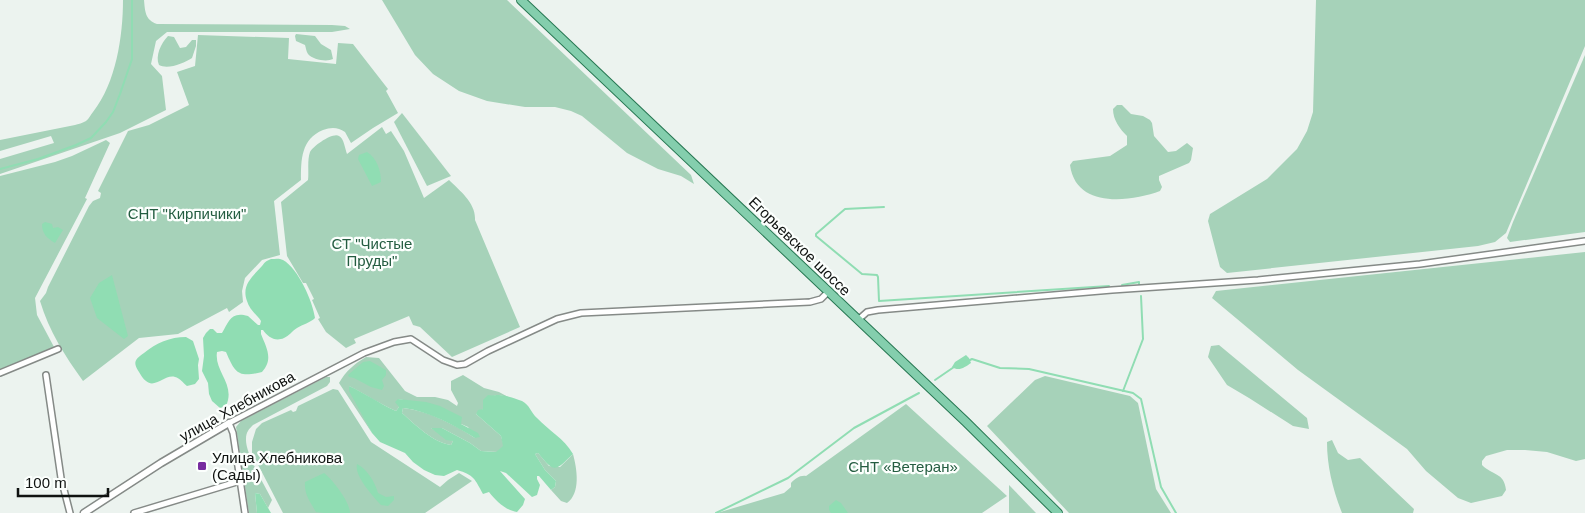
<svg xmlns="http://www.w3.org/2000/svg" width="1585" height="513" font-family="Arial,sans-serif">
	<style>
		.green { fill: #a6d2b9 }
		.water { fill: #90ddb3 }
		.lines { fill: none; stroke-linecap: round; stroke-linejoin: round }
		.stream { stroke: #90ddb3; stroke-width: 2 }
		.minor-casing { stroke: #858a87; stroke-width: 8 }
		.tertiary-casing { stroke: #858a87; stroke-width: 9 }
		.primary-casing { stroke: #267752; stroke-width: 10 }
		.minor { stroke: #fff; stroke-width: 5 }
		.tertiary { stroke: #fff; stroke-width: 6 }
		.primary { stroke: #84cead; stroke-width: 8 }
		.poi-dot { fill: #772c9f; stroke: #fcfffd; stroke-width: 2 }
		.labels { text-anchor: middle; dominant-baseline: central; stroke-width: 4.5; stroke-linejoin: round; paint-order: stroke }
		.park-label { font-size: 15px; fill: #245d41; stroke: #fcfffd }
		.street-label { font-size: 15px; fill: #0f1210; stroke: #fcfffd }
		.poi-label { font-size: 15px; fill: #0f1210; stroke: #fcfffd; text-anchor: start }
	</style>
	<rect width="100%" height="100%" fill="#ecf3ef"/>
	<g class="green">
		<path d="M123,0H144C145,11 145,20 157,24L332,25L345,26L350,29L332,32H167L156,41L151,64L162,76L166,110L120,133L0,174V159L54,143L51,136L0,151V140L75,125C78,124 83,123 86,121C89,119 91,114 93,112C116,83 123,36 123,0Z"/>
		<path d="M382,0H507L691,175L694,184L681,176L658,169L627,153L582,116L571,111L555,107H525L487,101L459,91L433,74L415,55Z"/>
		<path d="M1316,0H1585V46L1506,233L1495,242L1478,246L1227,273L1220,267L1208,221L1210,214L1267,179L1297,149L1307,131L1313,112Z"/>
		<path d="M296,34L315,36L321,44L331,50L333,59C327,62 313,60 308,54C306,51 306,48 305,45L296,41L295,36Z"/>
		<path d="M198,35L289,38L288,59L336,64L338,43L353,44L388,89L386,91L398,113L373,128L351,143L345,132C338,127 331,127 323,130C301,139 301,160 301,180L274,201L280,255L262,260L245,278L242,291L243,302L229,312L227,308L178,334L139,338L83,381C65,356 49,331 40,301L46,293L48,287L89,206L93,201L100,198L101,193L98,191L128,131L149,125L189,105L177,72L195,66Z"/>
		<path d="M168,36L174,37L180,48L186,47L192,40H196V46L192,58C184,63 168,70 159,65C155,56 161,43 168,36Z"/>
		<path d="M1585,55V232L1510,242L1507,238L1513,222Z"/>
		<path d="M1117,105H1122L1131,114L1143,116L1150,120L1152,123L1154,136L1168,152L1176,151L1187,143L1193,148L1191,160L1189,163L1159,176V180L1162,187L1160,191C1130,202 1076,209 1070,165L1073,161L1110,156L1127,145V136C1120,129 1113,120 1113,109Z"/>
		<path d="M402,113L451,176L427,186L394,122Z"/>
		<path d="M382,127L386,134L391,131L404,151L424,198L449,180C460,191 476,203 475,220L520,327L452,357L420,327L413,325L409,316L354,339L356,343L346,348L326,332L318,319L320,318L312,300L314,299L306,283H303L287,256L281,202L308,180C309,172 307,160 310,152C313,146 333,132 339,136C344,138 345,149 347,154Z"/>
		<path d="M106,140L110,143L85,198L87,199L35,298L37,315L54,347L0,370V176L55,162L72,156Z"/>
		<path d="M1585,252V459L1576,461L1547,452L1525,450H1507L1486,456L1482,461V465C1493,476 1504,472 1506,490L1502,496L1471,503L1458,498L1426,471L1407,449L1298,370L1212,298L1216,291Z"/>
		<path d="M1219,345L1307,418L1309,429L1293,426L1249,398L1227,385L1208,357L1211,346Z"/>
		<path d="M366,357L379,358L405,391L417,397H435L448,400L457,406L458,403L451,390V381L463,375L484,388L499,392L510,398L500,395L492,396L483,409L476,414L501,436L504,446L497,452L481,451L470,443L442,428H431L453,441L451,445C432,442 416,425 402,413L403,408C429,411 453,424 475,438L468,427L409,401L398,399L399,407L396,411C380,404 365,394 349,386L372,433L339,383C346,371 354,364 366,357Z"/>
		<path d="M1045,376L1130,396L1138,403L1156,489L1171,513H1069L987,426L1035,380Z"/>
		<path d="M326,377H330V382L327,386L253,425C249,429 246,432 246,439C245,453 265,486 272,500L268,508L260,494L255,493L257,513H249L236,427L241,421Z"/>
		<path d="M333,389L338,390L371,442L440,487L448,480L459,473L472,481L425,513H283L252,453V442L256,429L262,423L291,410L293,412L296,411L298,406Z"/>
		<path d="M906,404L1007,496L982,513H717L784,493L791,487V483C795,479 800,475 806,476Z"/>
		<path d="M1332,440L1338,453L1348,460L1360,458L1414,509L1413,513H1342C1333,490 1327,467 1327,442Z"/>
		<path d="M538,453L549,466L560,467L573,454C577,469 581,493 567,503L561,501L551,490L555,487L556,481L545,470L535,454Z"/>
		<path d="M1009,485L1036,513H1009Z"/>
	</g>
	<g class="water">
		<path d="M367,152C377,158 381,171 381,182L372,186L358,159L359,155Z"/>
		<path d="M45,222L52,224L53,228L58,227L63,230L55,243C47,238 42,234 42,224Z"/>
		<path d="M271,259C275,259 279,258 283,260C298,268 313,302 315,318C310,323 303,324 297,328C292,331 289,336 284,338C275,342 268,337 263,330H261V334C266,347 274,359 262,372C238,378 235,373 226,352L222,351L217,352C214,372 236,384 226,406L220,408L212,401L209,394L208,383L202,371L204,356L203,338L206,333L210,329H213L217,333H222C229,321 231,311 248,316L258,325H260L261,321C257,315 249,309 247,301C241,285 253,276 262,266C265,262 266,261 271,259Z"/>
		<path d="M112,275L128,336L124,339L97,318L90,298L99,283Z"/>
		<path d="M186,337L193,341L199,359L198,365L199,379L195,384L187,386C183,383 180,378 175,377C165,374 155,389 146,381C143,379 141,375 139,372C132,361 136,359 144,353C156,343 170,337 186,337Z"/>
		<path d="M966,355L969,358L971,363C965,367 959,372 952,367L955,362Z"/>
		<path d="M370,361L386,370V375L382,380L384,386L382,390L371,387L354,378L349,377L348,375L363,362Z"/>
		<path d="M349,386C365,393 380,404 396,411L399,407L395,402L398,399L426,402L440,406L462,417L461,424L478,433L480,437L475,438C453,425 429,411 403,408L402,413C416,425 432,442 451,445L453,441L446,440L431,428H442L470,443L481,451L496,452L503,446L501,436L476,414L478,410L483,409V400L488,395C492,396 494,395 499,395C506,395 516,399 522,401C530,405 531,413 537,418C549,431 564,438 573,454C555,471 555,474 538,453L535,454L545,470L556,481L555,487L551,490L539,476H537V479L540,485L537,495L532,497L506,473L500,471L525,499L523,505L517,512C505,510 496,501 489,492L483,494C475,479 474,475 457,470L444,476L435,475L424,470L413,462L405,453L380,442L372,433L349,391Z"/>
		<path d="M357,464C367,469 375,482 378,493L386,497L394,496V500L388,506L381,505C373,496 354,476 357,464Z"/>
		<path d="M324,473C333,480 350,502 350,513H324L316,512C310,502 304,494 305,482Z"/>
		<path d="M255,493L260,494L271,513H257Z"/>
		<path d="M836,500L841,503L848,513H831L829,510V506Z"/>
	</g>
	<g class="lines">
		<g class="stream">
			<path d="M0,169L38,159L76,145L91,138L106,122L113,112L120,94L132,59V0"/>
			<path d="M884,207L845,209L816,234V236L862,274L877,275L878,277L879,301L1109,286"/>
			<path d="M1122,285L1139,282V284"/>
			<path d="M970,360L972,359L1000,368L1029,369L1133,393L1141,399L1161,487L1176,513"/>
			<path d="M935,380L954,367"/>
			<path d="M1123,391L1143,339L1141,296"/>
			<path d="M716,513L788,478L854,428L919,393"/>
		</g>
		<g class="minor-casing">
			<g id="minor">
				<path d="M858,320L867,312L878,310L1112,290L1258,280L1420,264L1585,241"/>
				<path d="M0,373L58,349"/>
				<path d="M46,375L61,478L70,513"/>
				<path d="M134,513L240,481"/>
				<path d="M245,513L233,433L229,423L364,353L394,342L411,339L443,360L457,365L465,364L488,351L557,319L581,313L810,302L821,299L828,292"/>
			</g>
		</g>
		<g class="tertiary-casing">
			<path id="tertiary" d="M84,513L161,463L229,423"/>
		</g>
		<g class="primary-casing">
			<path id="primary" d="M521,0L966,422L1058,513"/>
		</g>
		<use href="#minor" class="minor"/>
		<use href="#tertiary" class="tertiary"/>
		<use href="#primary" class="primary"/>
	</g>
	<rect class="poi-dot" x="197" y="461" width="10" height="10" rx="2.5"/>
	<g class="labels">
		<g class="park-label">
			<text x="187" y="213">СНТ "Кирпичики"</text>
			<text x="372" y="243">СТ "Чистые<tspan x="372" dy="17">Пруды"</tspan></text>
			<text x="903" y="466">СНТ «Ветеран»</text>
		</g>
		<g class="street-label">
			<text transform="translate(800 246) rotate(44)">Егорьевское шоссе</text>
			<text transform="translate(237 406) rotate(-29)">улица Хлебникова</text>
		</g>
		<g class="poi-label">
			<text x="212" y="457">Улица Хлебникова<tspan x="212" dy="17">(Сады)</tspan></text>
		</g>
	</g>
	<path d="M18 488v8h90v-8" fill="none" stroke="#0f1210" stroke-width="2.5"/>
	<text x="25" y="488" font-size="15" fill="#0f1210" stroke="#fcfffd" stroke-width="4" paint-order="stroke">100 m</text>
</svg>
